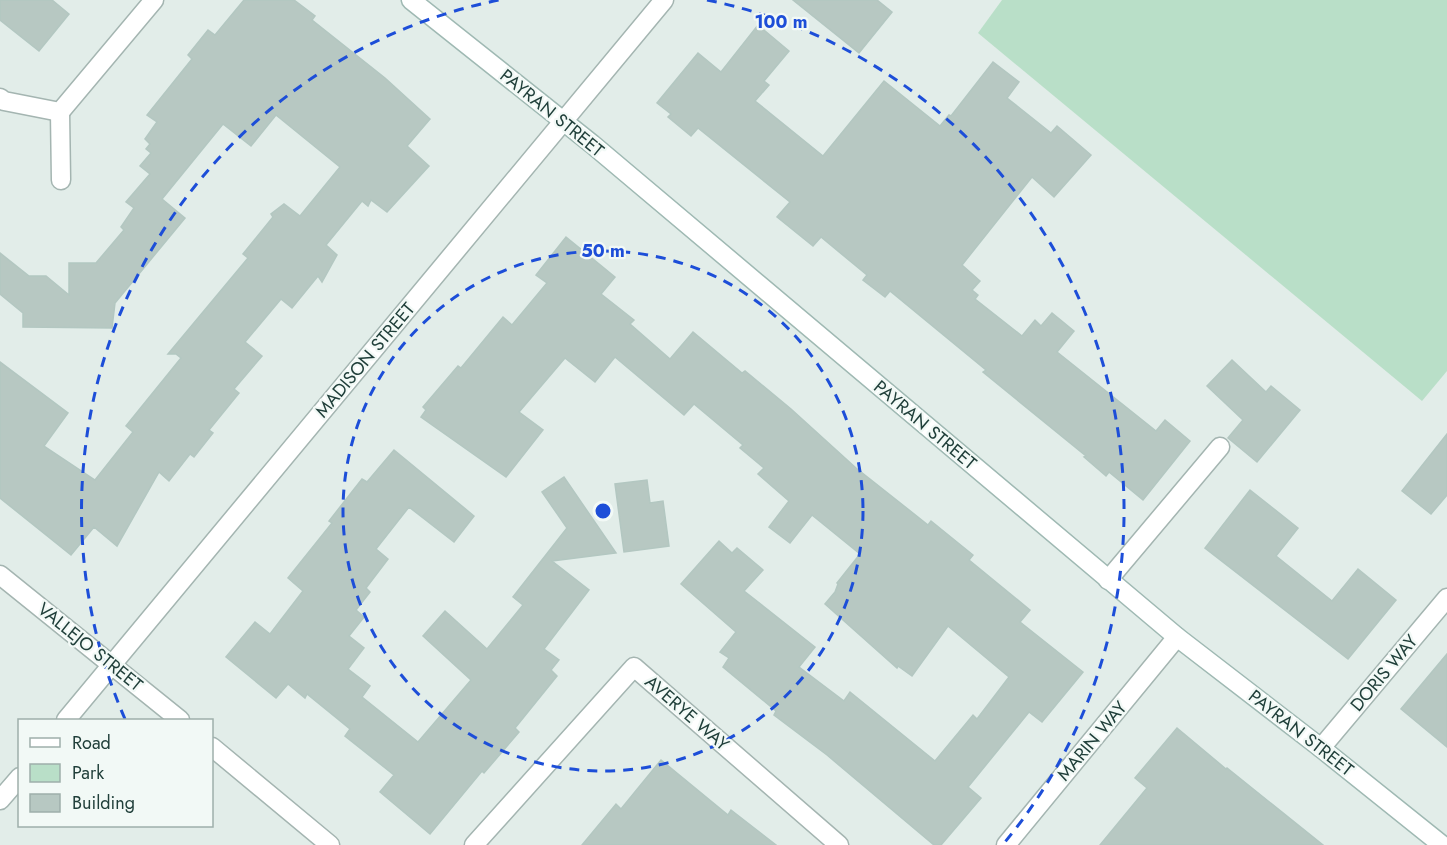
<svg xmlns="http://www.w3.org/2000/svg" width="1447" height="845" font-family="Jost,sans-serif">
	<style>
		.green { fill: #b9dfc8 }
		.building { fill: #b7c8c2; stroke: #b3c7c1; stroke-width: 1.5 }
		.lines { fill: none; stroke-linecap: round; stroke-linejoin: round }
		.lane-casing { stroke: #a4b5b1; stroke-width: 21 }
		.street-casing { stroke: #a4b5b1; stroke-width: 21 }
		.secondary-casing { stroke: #9fb9b3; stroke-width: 21 }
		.lane { stroke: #fff; stroke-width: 18 }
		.street { stroke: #fff; stroke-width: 18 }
		.secondary { stroke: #fff; stroke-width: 18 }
		.ring { fill: none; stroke: #1d4ed8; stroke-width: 3; stroke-dasharray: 10 8 }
		.labels { text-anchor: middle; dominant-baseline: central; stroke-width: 4.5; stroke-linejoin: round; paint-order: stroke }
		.street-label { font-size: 18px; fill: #203f3a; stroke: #f2f9f6 }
		.centre { fill: #1d4ed8; stroke: #f2f9f6; stroke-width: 3 }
		.ring-label { font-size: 18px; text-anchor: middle; font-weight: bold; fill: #1d4ed8; stroke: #f2f9f6; stroke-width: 4.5; stroke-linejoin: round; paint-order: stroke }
	</style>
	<rect width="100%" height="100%" fill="#e2ede9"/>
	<path class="green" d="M1002,0H1447V371L1422,401L978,33Z"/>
	<g class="building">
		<path d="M0,0H52L69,14L39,51L0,20Z"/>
		<path d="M244,0H294L315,16L312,20L385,78L430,119L407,146L429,166L387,212L371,200L368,206L362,201L326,245L337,255L322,282L318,276L292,308L281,299L245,342L262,356L234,389L239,393L209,430L213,433L194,457L190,454L169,481L159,472L117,546L94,527L71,555L0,498V362L68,413L44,446L95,480L133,432L126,426L181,358L176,354H168L248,258L243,254L273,217L271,214L284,204L300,216L340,167L276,115L251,146L223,124L162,199L185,218L115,303L112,328L23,327V313L0,294V253L29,276H46L69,295V263H96L124,230L121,227L134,208L126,202L150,174L140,166L151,153L146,149L150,144L145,139L157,122L147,115L192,59L188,55L208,30L215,35Z"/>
		<path d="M793,0H877L892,12L859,53Z"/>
		<path d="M758,25L789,51L764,81L769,85L755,101L823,156L884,81L940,126L949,115L951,116L993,62L1019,82L1007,98L1051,133L1057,126L1091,155L1054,197L1032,177L962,265L980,281L972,290L978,295L975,299L1022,336L1035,320L1041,326L1052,313L1074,331L1057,352L1156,431L1165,420L1190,441L1143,500L1109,472L1106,476L1084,457L1086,456L983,372L986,370L890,291L885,297L863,280L867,275L821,237L813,246L777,217L790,202L698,128L691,136L668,117L671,114L657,103L698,53L721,72Z"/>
		<path d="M566,237L615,277L601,294L634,320L630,324L670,359L693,332L742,373L745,371L791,409L856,468L928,525L931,521L973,555L969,560L1030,610L1020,622L1083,672L1042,722L1029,712L968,787L981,798L941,845H934L827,755L774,715L776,711L723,667L729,658L720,652L736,632L681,584L719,541L732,553L737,548L763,570L744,591L815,647L799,667L844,701L850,692L935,761L973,715L977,719L1009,677L948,626L912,676L898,666L897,668L825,604L835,592L838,584L837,583L860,554L812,515L790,543L769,527L789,501L758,474L764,468L740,448L743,445L694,404L684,415L615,357L595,382L565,358L519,412L543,430L506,477L421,417L426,410L423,407L458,366L461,368L503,317L512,325L547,283L536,275Z"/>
		<path d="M1232,360L1266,392L1271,386L1300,410L1257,462L1228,438L1243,420L1207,386Z"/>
		<path d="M1447,434V495L1431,514L1402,491Z"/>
		<path d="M394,450L474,516L454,542L409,507L376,549L388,559L366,588L370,592L356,610L364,617L349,636L364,648L348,669L370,686L362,697L418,742L471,680L423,636L445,611L487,649L523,605L513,597L567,528L542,492L564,477L616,553L552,561L589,590L544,649L559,660L551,670L557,676L515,728L519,732L484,773L482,771L430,834L380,792L394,775L345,736L350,729L307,694L305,698L288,684L276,698L226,657L255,622L270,634L303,591L288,578L332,523L329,521L362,479L367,482Z"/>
		<path d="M647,480L650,503L663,501L669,546L624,552L615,484Z"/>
		<path d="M1250,490L1298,528L1276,556L1332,601L1358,569L1396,600L1348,659L1205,548Z"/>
		<path d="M1447,654V747L1401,709Z"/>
		<path d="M1177,728L1226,769L1227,768L1323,845H1100L1147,788L1135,778Z"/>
		<path d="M661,760L728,815L731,810L776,845H582L616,804L621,809Z"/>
	</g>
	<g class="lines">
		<g class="lane-casing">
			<g id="lane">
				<path d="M1108,580L1220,447"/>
				<path d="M1321,748L1447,598"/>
			</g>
		</g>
		<g class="street-casing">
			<g id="street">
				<path d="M0,98L4,101L60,112L154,0"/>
				<path d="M60,112L61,180"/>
				<path d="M0,575L180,720"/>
				<path d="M66,720L664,0"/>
				<path d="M212,747L330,845"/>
				<path d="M0,800L20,777"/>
				<path d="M474,845L634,667L839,845"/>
				<path d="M1006,845L1177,637"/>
			</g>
		</g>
		<g class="secondary-casing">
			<path id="secondary" d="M411,0L592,144L1177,637L1321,748L1442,845"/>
		</g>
		<use href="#lane" class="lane"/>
		<use href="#street" class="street"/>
		<use href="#secondary" class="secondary"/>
	</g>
	<g class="ring">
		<circle cx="603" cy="511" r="260"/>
		<path d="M125 719A521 521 0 0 1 499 0M707 0A521 521 0 0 1 1005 842"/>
	</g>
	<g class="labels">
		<g class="street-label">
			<text transform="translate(552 113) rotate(39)">PAYRAN STREET</text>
			<text transform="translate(365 360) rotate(-50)">MADISON STREET</text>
			<text transform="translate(925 425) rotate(40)">PAYRAN STREET</text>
			<text transform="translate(90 647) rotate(39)">VALLEJO STREET</text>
			<text transform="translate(1384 673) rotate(-50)">DORIS WAY</text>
			<text transform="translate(687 713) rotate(41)">AVERYE WAY</text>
			<text transform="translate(1301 733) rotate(38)">PAYRAN STREET</text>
			<text transform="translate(1092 741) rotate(-50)">MARIN WAY</text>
		</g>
	</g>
	<circle cx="603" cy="511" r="9" class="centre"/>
	<g class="ring-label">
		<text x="781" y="28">100 m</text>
		<text x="603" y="257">50 m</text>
	</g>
	<rect x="18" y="719" width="195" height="108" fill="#f2f9f6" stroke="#9eafab" stroke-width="1.5"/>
	<rect x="30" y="738" width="30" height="9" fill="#ffffff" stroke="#9eafab" stroke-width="1.5"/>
	<text x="72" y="749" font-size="18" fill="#203f3a">Road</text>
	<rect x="30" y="764" width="30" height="18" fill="#b9dfc8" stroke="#9eafab" stroke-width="1.5"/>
	<text x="72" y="779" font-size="18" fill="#203f3a">Park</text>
	<rect x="30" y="794" width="30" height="18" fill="#b7c8c2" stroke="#9eafab" stroke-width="1.5"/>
	<text x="72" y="809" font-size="18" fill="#203f3a">Building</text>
</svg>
